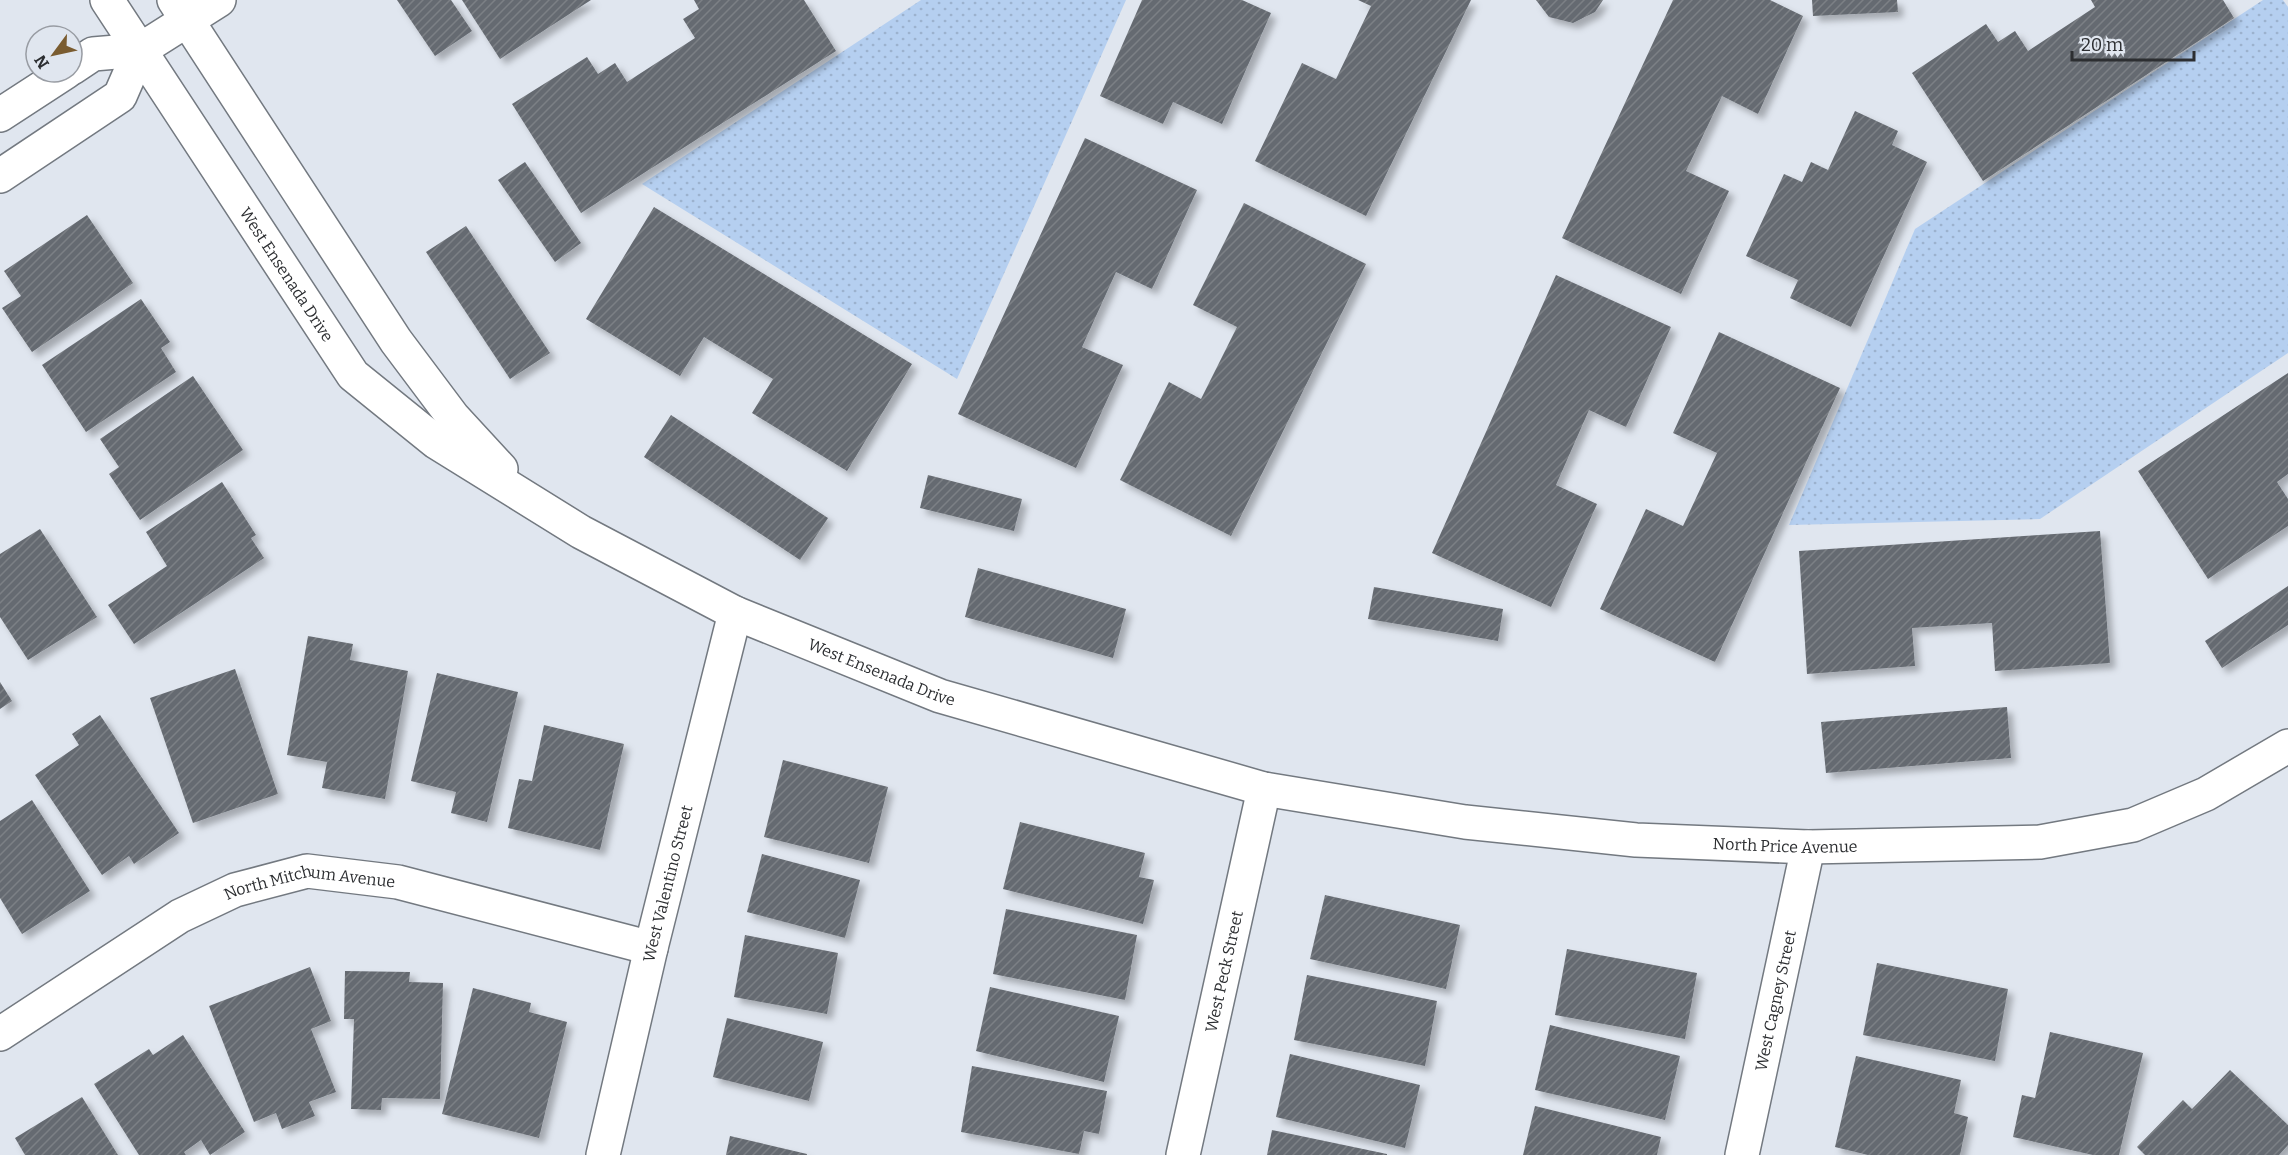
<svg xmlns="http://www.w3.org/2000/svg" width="2288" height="1155" font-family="Bitter,serif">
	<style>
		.park { fill: url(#park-dots) }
		.building { fill: url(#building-hatch); filter: url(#shadow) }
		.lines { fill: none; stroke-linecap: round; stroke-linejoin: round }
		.minor-casing { stroke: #737980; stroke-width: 36 }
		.tertiary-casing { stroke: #737980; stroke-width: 36 }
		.minor { stroke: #fff; stroke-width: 33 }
		.tertiary { stroke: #fff; stroke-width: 33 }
		.labels { text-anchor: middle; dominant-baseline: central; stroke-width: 6; stroke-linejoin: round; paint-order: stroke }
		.street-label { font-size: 16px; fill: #2c2e31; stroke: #e0e6ef }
	</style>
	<defs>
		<pattern id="park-dots" width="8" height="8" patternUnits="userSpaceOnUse" patternTransform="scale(1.5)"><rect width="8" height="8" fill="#b5cff0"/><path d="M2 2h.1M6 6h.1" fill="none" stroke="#9cb2ce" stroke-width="1.8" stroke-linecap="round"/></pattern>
		<pattern id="building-hatch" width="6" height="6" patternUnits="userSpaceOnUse" patternTransform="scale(1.5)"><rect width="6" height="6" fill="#656a71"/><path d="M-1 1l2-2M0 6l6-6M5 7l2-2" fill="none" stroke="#7c8085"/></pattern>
		<filter id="shadow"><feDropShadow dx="5.5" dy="5.5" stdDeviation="3" flood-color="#0004"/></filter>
	</defs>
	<rect width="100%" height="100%" fill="#e0e6ef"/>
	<g class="park">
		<path d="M921,0H1126L957,379L642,184Z"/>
		<path d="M2263,0H2283L2288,7V353L2040,519L1789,525L1915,229Z"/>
	</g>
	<g class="building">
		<path d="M397,0H451L472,31L435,56Z"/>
		<path d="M462,0H591L500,59Z"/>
		<path d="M694,0H804L836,51L581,213L512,104L587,57L598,74L615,63L627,82L695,38L683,19L699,9Z"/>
		<path d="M1142,0H1242L1271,13L1222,124L1173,102L1163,124L1100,96Z"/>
		<path d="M1358,0H1471L1366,216L1255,161L1302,63L1336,79L1371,6Z"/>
		<path d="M1536,0H1603L1595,12L1573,23L1549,17Z"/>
		<path d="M1673,0H1770L1803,16L1758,114L1722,96L1686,171L1729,191L1681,294L1562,238Z"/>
		<path d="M1812,0H1897L1898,12L1813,16Z"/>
		<path d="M2091,0H2223L2234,18L1983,181L1912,73L1986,24L1998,42L2015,31L2028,51L2095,7Z"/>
		<path d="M1855,111L1898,131L1892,145L1927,162L1851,327L1790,298L1798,280L1746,256L1784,174L1802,182L1811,162L1828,170Z"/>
		<path d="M1085,138L1197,190L1152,289L1116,272L1082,347L1123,365L1076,468L958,414Z"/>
		<path d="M525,162L581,243L555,262L498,180Z"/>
		<path d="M1244,203L1366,264L1231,536L1120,480L1169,382L1201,399L1237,327L1193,305Z"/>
		<path d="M654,207L912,364L847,471L752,413L773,379L704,337L680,376L586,319Z"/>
		<path d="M87,215L133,283L32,352L2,308L21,296L4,271Z"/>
		<path d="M466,226L550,353L510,379L426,252Z"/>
		<path d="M1556,275L1671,327L1626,427L1589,410L1556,485L1597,504L1551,607L1432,553Z"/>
		<path d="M141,299L170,342L161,348L176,372L86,432L42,365Z"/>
		<path d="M1719,332L1840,388L1715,662L1600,609L1646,509L1683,526L1717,453L1673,433Z"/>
		<path d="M2288,373V474L2277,482L2288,499V526L2208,579L2138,471Z"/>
		<path d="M193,376L243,450L140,520L109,474L119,467L100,439Z"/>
		<path d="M671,415L828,518L800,560L644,457Z"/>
		<path d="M928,475L1022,499L1014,531L920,508Z"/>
		<path d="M222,482L256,535L251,538L264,558L134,644L108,605L167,566L146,532Z"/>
		<path d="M40,529L97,617L28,660L0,617V554Z"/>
		<path d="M2100,531L2110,663L1995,671L1992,623L1912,628L1915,666L1807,674L1799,551Z"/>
		<path d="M978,568L1126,609L1113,658L965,617Z"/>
		<path d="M2288,586V625L2222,668L2205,641Z"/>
		<path d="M1374,587L1503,609L1498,641L1368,619Z"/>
		<path d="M308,636L353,644L350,660L408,671L385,799L322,788L327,762L287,755Z"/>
		<path d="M235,669L278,794L193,823L150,698Z"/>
		<path d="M437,673L518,692L487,822L451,813L456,792L411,781Z"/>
		<path d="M0,682L12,701L0,709Z"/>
		<path d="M2007,707L2011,758L1826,773L1821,722Z"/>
		<path d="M100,715L179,833L134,864L129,856L102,875L35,775L79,745L72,734Z"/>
		<path d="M544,725L624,744L600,850L508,828L519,779L532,781Z"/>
		<path d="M783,760L888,787L869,863L764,837Z"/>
		<path d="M32,800L90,891L22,934L0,898V821Z"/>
		<path d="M1020,822L1145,853L1139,877L1154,880L1143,924L1003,889Z"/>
		<path d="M762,854L860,880L845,938L747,912Z"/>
		<path d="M1325,895L1460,925L1446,989L1310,959Z"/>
		<path d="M1006,909L1137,935L1125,1000L993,974Z"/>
		<path d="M745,935L838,953L827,1014L734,997Z"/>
		<path d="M1567,949L1697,973L1685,1039L1555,1015Z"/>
		<path d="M1877,963L2008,989L1995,1061L1863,1035Z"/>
		<path d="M310,967L331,1021L311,1029L336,1092L309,1102L315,1116L282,1129L276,1113L254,1122L209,1006Z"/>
		<path d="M345,971L410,972L409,982L443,983L440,1099L382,1098L381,1110L351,1109L354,1019H344Z"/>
		<path d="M1307,975L1437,1001L1425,1066L1294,1040Z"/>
		<path d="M990,987L1119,1016L1104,1082L976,1051Z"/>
		<path d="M473,988L531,1003L529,1012L567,1022L539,1138L442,1114Z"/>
		<path d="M727,1018L823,1042L809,1101L713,1077Z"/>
		<path d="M1550,1025L1680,1056L1665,1120L1535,1090Z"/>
		<path d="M2050,1032L2143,1053L2119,1155H2093L2013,1137L2022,1095L2035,1098Z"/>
		<path d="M183,1035L245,1132L210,1155L201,1140L184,1152L186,1155H139L94,1084L149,1049L153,1055Z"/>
		<path d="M1290,1054L1420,1085L1405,1148L1276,1117Z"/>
		<path d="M1856,1056L1961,1080L1954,1113L1968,1117L1960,1155H1868L1835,1147Z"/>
		<path d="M972,1066L1107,1091L1099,1134L1084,1131L1079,1154L961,1132Z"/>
		<path d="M2230,1070L2288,1125V1145L2279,1155H2145L2137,1147L2183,1100L2192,1109Z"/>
		<path d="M82,1097L118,1155H25L15,1138Z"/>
		<path d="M1535,1106L1661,1137L1657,1155H1523Z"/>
		<path d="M1272,1130L1387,1154V1155H1267Z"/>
		<path d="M730,1136L807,1154V1155H726Z"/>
	</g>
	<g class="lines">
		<g class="minor-casing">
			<g id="minor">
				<path d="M72,68L93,54L140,50L219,0"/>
				<path d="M0,115L66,72"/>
				<path d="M0,176L120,96L140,50"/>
				<path id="s1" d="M0,1034L180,916L235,890L307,871L398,882L651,948"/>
				<path id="s2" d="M603,1155L651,948L735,613"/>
				<path id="s3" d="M1183,1155L1264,789"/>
				<path id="s4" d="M1742,1155L1808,847"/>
			</g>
		</g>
		<g class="tertiary-casing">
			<g id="tertiary">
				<path id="s5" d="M107,0L353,375L436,442L581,532L735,613L940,696L1264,789L1465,822L1636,840L1808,847L2040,842L2133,825L2206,794L2288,746"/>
				<path d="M174,0L396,341L453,417L501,469"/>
			</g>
		</g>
		<use href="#minor" class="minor"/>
		<use href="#tertiary" class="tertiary"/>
	</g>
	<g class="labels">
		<g class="street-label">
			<text stroke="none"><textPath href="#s5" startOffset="328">West Ensenada Drive</textPath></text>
			<text stroke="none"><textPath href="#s5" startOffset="1058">West Ensenada Drive</textPath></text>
			<text stroke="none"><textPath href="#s5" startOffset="1983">North Price Avenue</textPath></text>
			<text stroke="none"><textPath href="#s2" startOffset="279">West Valentino Street</textPath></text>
			<text stroke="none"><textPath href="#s1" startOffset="352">North Mitchum Avenue</textPath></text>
			<text stroke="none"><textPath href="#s3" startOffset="188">West Peck Street</textPath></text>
			<text stroke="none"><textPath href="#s4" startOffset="158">West Cagney Street</textPath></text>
		</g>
	</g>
	<g transform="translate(54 54) rotate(237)"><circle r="28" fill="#e0e6ef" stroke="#989ca3" stroke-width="1.5"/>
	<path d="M0-4.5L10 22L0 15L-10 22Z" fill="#7a5c30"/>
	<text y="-9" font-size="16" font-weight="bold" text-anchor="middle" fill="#2c2e31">N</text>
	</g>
	<path d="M2072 51v9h122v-9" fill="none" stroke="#2c2e31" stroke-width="3"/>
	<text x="2081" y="51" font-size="18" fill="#2c2e31" stroke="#e0e6ef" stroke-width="4.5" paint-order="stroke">20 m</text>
</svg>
